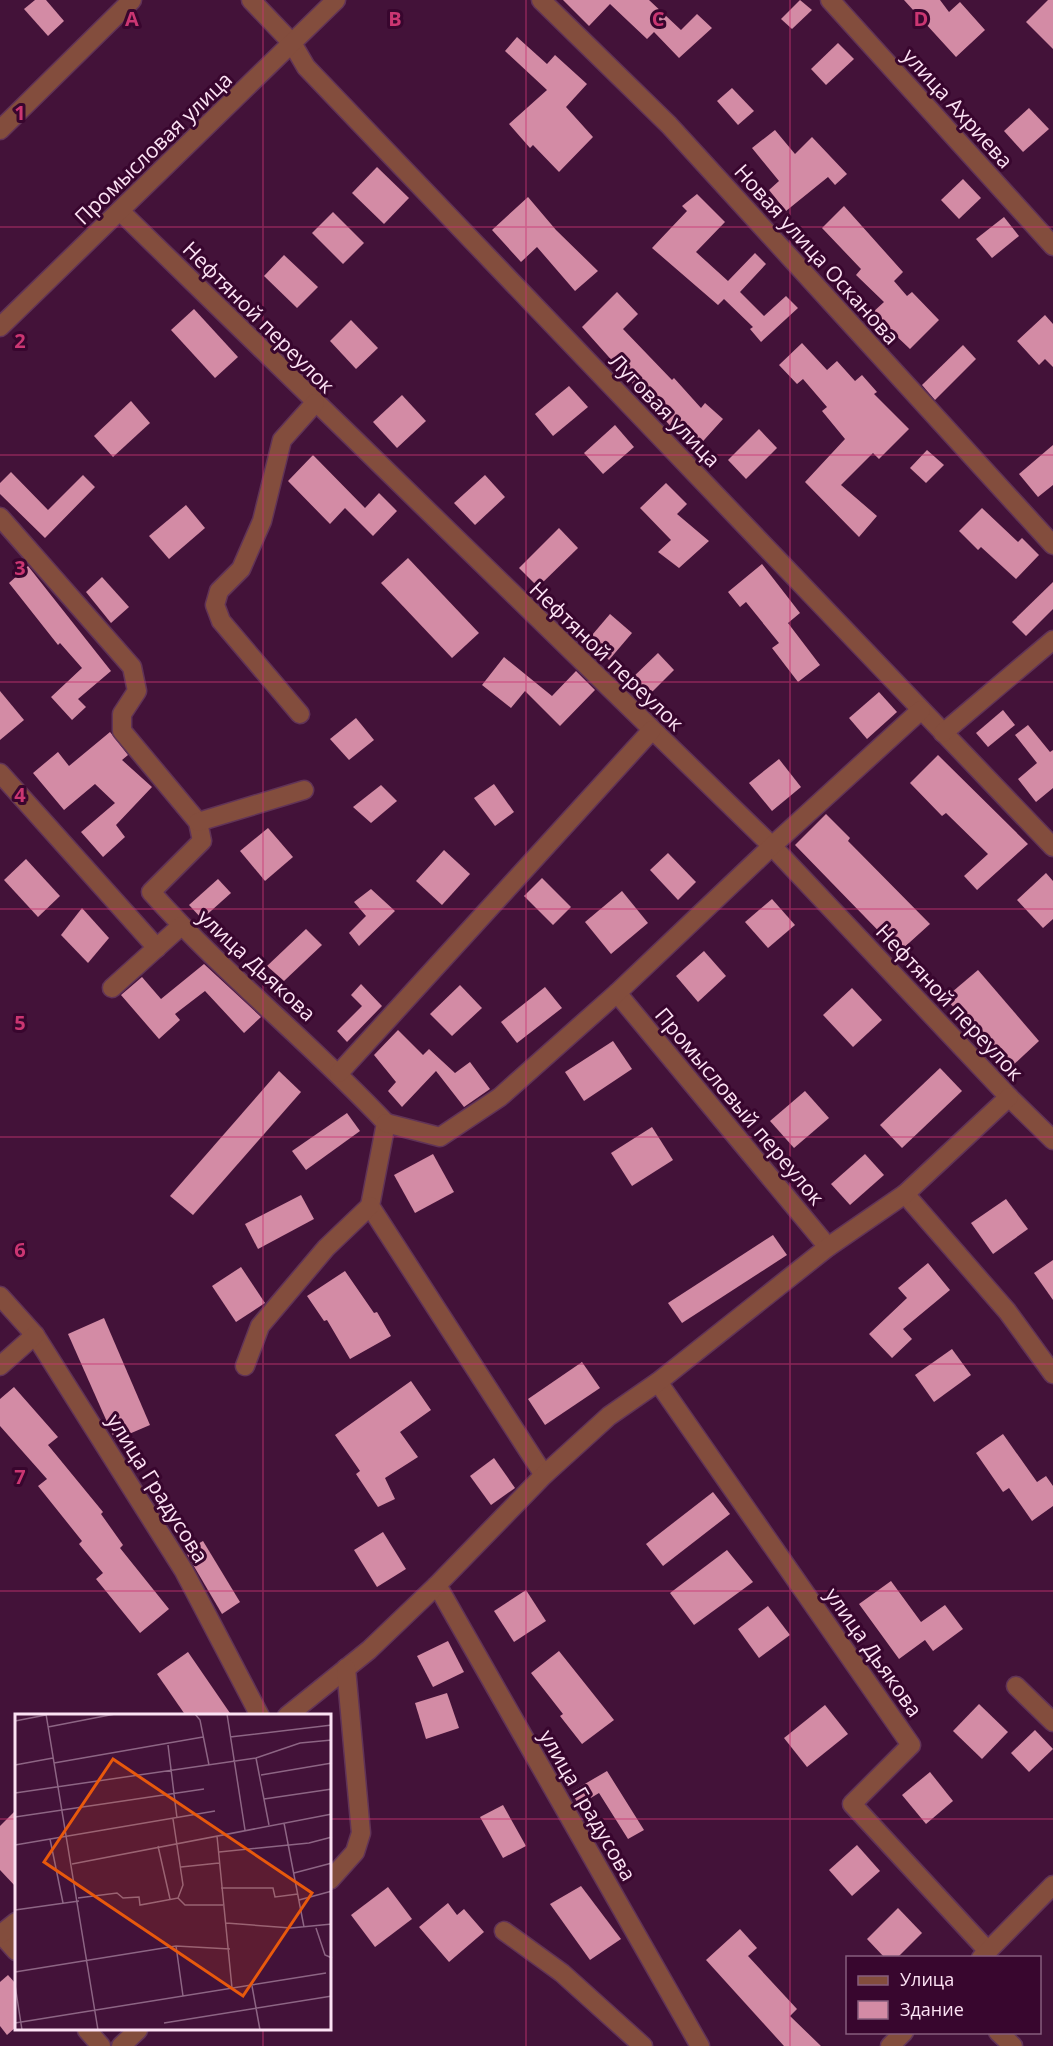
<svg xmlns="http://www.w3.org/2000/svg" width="1053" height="2046" font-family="'Open Sans',sans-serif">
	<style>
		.building { fill: #d38ba5 }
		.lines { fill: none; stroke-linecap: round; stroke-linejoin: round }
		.minor-casing { stroke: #613357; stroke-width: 21 }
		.minor { stroke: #834d3d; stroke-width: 18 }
		.grid { fill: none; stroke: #cb3672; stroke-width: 1.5; stroke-opacity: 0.55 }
		.labels { text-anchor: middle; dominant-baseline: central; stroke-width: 6; stroke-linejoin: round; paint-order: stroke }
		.street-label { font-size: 21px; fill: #fce2f4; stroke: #38062e }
		.inset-road { fill: none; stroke: #8d6584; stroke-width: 1.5 }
		.view { fill: #e8590c; fill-opacity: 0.15; stroke: #e8590c; stroke-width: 3 }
		.inset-edge { fill: none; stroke: #fce2f4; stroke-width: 3 }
		.grid-label { font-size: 20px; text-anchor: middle; font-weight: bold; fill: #cb3672; stroke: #38062e; stroke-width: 6; stroke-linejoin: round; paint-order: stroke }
	</style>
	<rect width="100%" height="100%" fill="#431239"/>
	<g class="building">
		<path d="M35,0H46L64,21L48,36L24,9Z"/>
		<path d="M563,0H649L681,30L697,14L712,28L679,58L654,32L647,39L610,4L589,26Z"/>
		<path d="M800,0L812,10L792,29L781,19Z"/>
		<path d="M904,0H940L949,12L960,2L985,30L956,57Z"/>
		<path d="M1048,0H1053V49L1026,22Z"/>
		<path d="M517,37L547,64L555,55L587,84L566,107L593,137L559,172L533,145L530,148L509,124L547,90L505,51Z"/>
		<path d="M838,43L854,59L826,85L811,69Z"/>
		<path d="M732,88L754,111L738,125L717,101Z"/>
		<path d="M1029,108L1049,129L1023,152L1004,131Z"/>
		<path d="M775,130L795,154L812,137L847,174L835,185L828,177L786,211L769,190L779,181L752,148Z"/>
		<path d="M377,167L409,198L384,224L352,193Z"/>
		<path d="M963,179L981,198L959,219L941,200Z"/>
		<path d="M697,194L725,222L696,252L728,281L755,253L766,264L740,292L764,316L786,296L798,308L761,342L750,329L753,327L724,299L718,305L652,248L687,211L682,206Z"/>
		<path d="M528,197L556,230L598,271L575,291L537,247L521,262L492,230Z"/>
		<path d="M844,206L903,272L894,281L907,296L912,292L939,320L910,349L872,313L884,302L856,275L861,269L822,228Z"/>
		<path d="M333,212L364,243L343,264L312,233Z"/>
		<path d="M1004,217L1019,236L992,258L976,239Z"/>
		<path d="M284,255L318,287L297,308L264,276Z"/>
		<path d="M617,292L638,314L623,329L672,380L674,378L701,408L705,403L723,419L696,449L674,430L582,327Z"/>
		<path d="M194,309L238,357L215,378L171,330Z"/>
		<path d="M1045,315L1053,324V367L1045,359L1039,365L1017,341Z"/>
		<path d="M351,320L378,348L356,369L330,341Z"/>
		<path d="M802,343L827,370L837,361L855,381L862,375L877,392L874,394L909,429L879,459L873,453L841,485L877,516L859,537L805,482L845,439L822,411L827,407L803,379L797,384L779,365Z"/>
		<path d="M963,345L976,359L935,400L922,385Z"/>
		<path d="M569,386L588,407L553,436L535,414Z"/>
		<path d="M402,395L426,421L397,448L373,422Z"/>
		<path d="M131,401L150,423L113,457L94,436Z"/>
		<path d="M615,425L634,447L603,474L584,453Z"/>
		<path d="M759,429L777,448L746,479L728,460Z"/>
		<path d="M1053,445V485L1038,497L1019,474Z"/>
		<path d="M927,450L944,465L926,483L910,468Z"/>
		<path d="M313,455L365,508L379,493L397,511L373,536L345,508L330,524L288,481Z"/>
		<path d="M11,472L48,510L83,475L95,487L45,538L0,494V483Z"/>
		<path d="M485,475L505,497L475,525L454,503Z"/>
		<path d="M666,483L687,504L677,514L709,541L679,568L658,552L671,540L640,508Z"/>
		<path d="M186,505L205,528L169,559L149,536Z"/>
		<path d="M982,508L1018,542L1022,538L1039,555L1016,579L981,547L978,550L959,531Z"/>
		<path d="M559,528L578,548L538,587L519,568Z"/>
		<path d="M408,558L479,633L452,658L381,583Z"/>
		<path d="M762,564L800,613L788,623L820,665L798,682L772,648L779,643L746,602L740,607L728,592Z"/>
		<path d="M28,566L111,671L78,699L86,707L72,720L51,697L82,668L60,643L58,645L9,583Z"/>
		<path d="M102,577L129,607L111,623L86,592Z"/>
		<path d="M1053,582V609L1026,636L1012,622Z"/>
		<path d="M610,614L632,633L609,660L587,641Z"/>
		<path d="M658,653L674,670L645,699L628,682Z"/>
		<path d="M504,657L552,696L576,671L595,690L560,726L525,691L511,708L482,685Z"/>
		<path d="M0,691L24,720L0,740Z"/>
		<path d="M879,692L897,712L867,739L849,718Z"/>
		<path d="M1003,710L1015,725L988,747L976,733Z"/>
		<path d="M356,718L374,740L349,760L330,739Z"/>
		<path d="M1028,725L1050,752L1053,750V788L1036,802L1018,779L1037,763L1015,735Z"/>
		<path d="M110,732L128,755L122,760L152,787L116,825L125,837L103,857L81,832L115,803L95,784L64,810L33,773L58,752L69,766Z"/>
		<path d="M938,755L1028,844L977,890L964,876L988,854L946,813L942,816L910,783Z"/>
		<path d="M779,759L801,787L772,811L749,783Z"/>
		<path d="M494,784L514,812L495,826L474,798Z"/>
		<path d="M381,785L397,801L371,823L353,807Z"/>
		<path d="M826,814L850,838L848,841L930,924L899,952L795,845Z"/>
		<path d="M268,828L293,857L265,881L240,851Z"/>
		<path d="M444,850L470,874L442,905L416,881Z"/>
		<path d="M668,853L696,882L678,900L650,870Z"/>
		<path d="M26,859L60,896L38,917L4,880Z"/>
		<path d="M1046,873L1053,881V919L1043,928L1017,900Z"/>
		<path d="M542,878L571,907L553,925L524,896Z"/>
		<path d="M218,879L231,893L202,919L189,905Z"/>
		<path d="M371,889L395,911L359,946L349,933L366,916L354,902Z"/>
		<path d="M622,891L648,923L611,954L585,922Z"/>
		<path d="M772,899L795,925L768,948L745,922Z"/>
		<path d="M82,908L109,938L88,963L61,935Z"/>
		<path d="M306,929L322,945L284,981L267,966Z"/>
		<path d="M704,951L726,976L698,1002L676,976Z"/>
		<path d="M204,964L261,1017L244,1033L205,991L175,1014L180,1020L159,1039L121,995L142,977L161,999Z"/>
		<path d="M978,970L1039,1041L1010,1068L945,998Z"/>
		<path d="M361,984L382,1006L347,1042L337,1031L362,1006L351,995Z"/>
		<path d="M460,985L482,1008L452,1036L430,1014Z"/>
		<path d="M545,987L562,1008L517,1043L501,1022Z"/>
		<path d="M852,988L882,1020L853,1047L823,1015Z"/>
		<path d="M398,1030L423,1055L429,1049L455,1073L470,1062L490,1089L464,1107L436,1071L402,1107L388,1091L396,1082L374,1055Z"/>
		<path d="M613,1041L632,1069L584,1101L565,1072Z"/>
		<path d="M940,1068L962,1091L902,1148L880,1125Z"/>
		<path d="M279,1071L301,1092L193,1215L170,1196Z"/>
		<path d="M805,1091L829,1118L794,1148L770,1121Z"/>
		<path d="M347,1113L360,1131L306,1170L292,1151Z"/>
		<path d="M652,1127L673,1160L632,1186L611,1153Z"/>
		<path d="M433,1154L454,1192L415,1213L394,1175Z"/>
		<path d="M865,1154L884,1175L850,1205L831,1184Z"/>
		<path d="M301,1195L314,1219L258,1249L245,1224Z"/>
		<path d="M1006,1199L1028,1229L993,1254L971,1223Z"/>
		<path d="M773,1235L787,1255L682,1323L668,1303Z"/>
		<path d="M1053,1260V1300L1034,1273Z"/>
		<path d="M928,1263L950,1290L903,1329L912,1339L892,1358L869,1334L907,1298L898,1288Z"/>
		<path d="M241,1267L265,1303L236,1322L212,1286Z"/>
		<path d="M345,1271L374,1313L377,1312L391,1336L350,1359L327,1320L324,1321L307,1296Z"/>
		<path d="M104,1318L150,1425L115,1440L68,1334Z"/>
		<path d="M952,1349L971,1375L934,1402L915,1375Z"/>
		<path d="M582,1362L600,1388L545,1425L528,1399Z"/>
		<path d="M411,1381L431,1410L400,1432L418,1457L385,1478L395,1499L378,1507L356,1474L360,1471L335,1435Z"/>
		<path d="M14,1387L58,1437L48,1445L103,1512L101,1514L123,1545L120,1548L169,1609L140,1633L96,1579L103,1573L79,1544L82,1541L38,1486L47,1479L0,1426V1399Z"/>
		<path d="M1003,1434L1037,1482L1046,1476L1053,1486V1506L1032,1521L1009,1488L1003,1492L976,1453Z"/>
		<path d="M494,1458L515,1488L491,1505L470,1476Z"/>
		<path d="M713,1492L730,1514L663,1566L646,1544Z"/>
		<path d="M383,1532L406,1569L377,1587L354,1550Z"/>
		<path d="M203,1541L240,1602L222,1614L185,1551Z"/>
		<path d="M727,1550L753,1582L694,1625L670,1593Z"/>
		<path d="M891,1581L921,1622L945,1605L963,1629L933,1651L925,1640L899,1659L859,1604Z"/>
		<path d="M526,1590L546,1621L514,1642L494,1611Z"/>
		<path d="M768,1606L790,1635L759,1658L738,1629Z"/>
		<path d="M448,1641L464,1672L433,1687L417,1656Z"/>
		<path d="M559,1651L614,1720L582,1744L560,1716L563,1714L531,1673Z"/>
		<path d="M188,1652L232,1716H186L157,1674Z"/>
		<path d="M447,1693L459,1728L426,1739L415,1703Z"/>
		<path d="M979,1704L1008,1732L982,1759L953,1731Z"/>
		<path d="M825,1705L848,1734L807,1767L784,1738Z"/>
		<path d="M1035,1730L1053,1749L1029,1772L1011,1753Z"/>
		<path d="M607,1771L644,1830L628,1839L599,1793L579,1805L571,1792Z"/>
		<path d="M930,1772L953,1801L926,1824L902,1795Z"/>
		<path d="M503,1805L526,1846L503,1858L480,1817Z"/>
		<path d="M16,1810V1887L0,1870V1826Z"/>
		<path d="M857,1845L880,1871L852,1896L829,1870Z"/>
		<path d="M581,1886L621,1939L590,1960L550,1904Z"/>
		<path d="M388,1887L412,1919L375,1947L351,1915Z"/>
		<path d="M448,1903L457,1915L464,1909L484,1932L449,1962L419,1927Z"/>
		<path d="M898,1908L922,1933L897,1958H885L867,1939Z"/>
		<path d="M740,1929L757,1948L748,1956L797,2009L790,2016L821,2046H784L706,1960Z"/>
		<path d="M8,1975L16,1984V2027L7,2035L0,2026V1982Z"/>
	</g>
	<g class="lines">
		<g class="minor-casing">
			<g id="minor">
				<path d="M251,0L292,43L306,67L1053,847"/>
				<path d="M541,0L669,125L1053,545"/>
				<path d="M830,0L1053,246"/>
				<path d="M0,130L132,0"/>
				<path d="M121,212L772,846L1009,1097L1053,1140"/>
				<path d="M0,327L336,0"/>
				<path d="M0,517L132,667L137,691L122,714V731L198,822L202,841L151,892C224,974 311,1043 386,1123L370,1206L544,1475"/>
				<path d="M300,714L221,621L215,605L219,591L241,569L262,521L282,440L315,403"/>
				<path d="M943,733L1053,640"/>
				<path d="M0,773L157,948"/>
				<path d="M198,822L304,790"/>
				<path d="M112,988L181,926"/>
				<path d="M617,993L828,1247"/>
				<path d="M339,1073L652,730"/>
				<path d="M386,1123L440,1137L500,1097L617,993L772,846L921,710"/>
				<path d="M905,1194L1007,1311L1053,1374"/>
				<path d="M0,1296L35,1335L184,1571L260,1716"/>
				<path d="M0,1366L35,1335"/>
				<path d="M245,1366L260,1326L326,1248L370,1206"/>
				<path d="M658,1382L911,1745L852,1804L988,1951"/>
				<path d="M437,1585L700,2046"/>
				<path d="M1016,1686L1053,1722"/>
				<path d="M287,1716L369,1650L437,1585L544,1475L609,1416L658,1382L828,1247L905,1194L1009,1097"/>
				<path d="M330,1880L355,1852L361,1833L346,1668"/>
				<path d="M504,1931L562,1973L643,2046"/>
				<path d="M0,1933L16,1951"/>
				<path d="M1,1934L16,1922"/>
				<path d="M981,1958L1053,1885"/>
				<path d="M87,2030L101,2046"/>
				<path d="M998,2032L1013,2046"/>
				<path d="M121,2046L138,2030"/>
				<path d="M890,2046L904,2032"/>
			</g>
		</g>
		<use href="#minor" class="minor"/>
	</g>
	<path class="grid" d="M263,0V1716M526,0V2046M790,0V2046M0,227H1053M0,455H1053M0,682H1053M0,909H1053M0,1137H1053M0,1364H1053M0,1591H1053M0,1819H16M330,1819H1053M263,2030V2046"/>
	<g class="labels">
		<g class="street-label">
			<text transform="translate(958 108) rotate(48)">улица Ахриева</text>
			<text transform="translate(153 148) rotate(-44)">Промысловая улица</text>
			<text transform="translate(817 254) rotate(48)">Новая улица Осканова</text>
			<text transform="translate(259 317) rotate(45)">Нефтяной переулок</text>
			<text transform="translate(665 410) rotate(46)">Луговая улица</text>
			<text transform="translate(607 656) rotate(44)">Нефтяной переулок</text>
			<text transform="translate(257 965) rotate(43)">улица Дьякова</text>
			<text transform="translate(950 1002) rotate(47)">Нефтяной переулок</text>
			<text transform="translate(740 1106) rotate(50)">Промысловый переулок</text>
			<text transform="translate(158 1488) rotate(58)">улица Градусова</text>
			<text transform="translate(874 1652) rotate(55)">улица Дьякова</text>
			<text transform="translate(588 1805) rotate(60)">улица Градусова</text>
		</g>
	</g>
	<g transform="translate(15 1714)">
		<rect width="316" height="316" fill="#431239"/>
		<path class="inset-road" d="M31,0L83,316M180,0L185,6L194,51M212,0L230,116M0,7L31,1M33,13L100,0M215,23L317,11M153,31L162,104M241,44L254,111M39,49L188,23M0,51L38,44M246,61L317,49M0,79L241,44L285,29L317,26M249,85L317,75M0,103L189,75M158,105L168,171L163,184M269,109L289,213M202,122L217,274M35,125L48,189M0,131L200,97M143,132L155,185M204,138L294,129L317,123M57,150L317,100M166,153L204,149M279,159L317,149M206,174H258L260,183L283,180M63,184L102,179L108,184L124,183L125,191L163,184L170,191H208M284,186L317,177M0,196L64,187M211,209L276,214L317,210M301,214L310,241L317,244M161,232L168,282M0,258L161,232L215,235M0,271L7,316M237,272L245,316M0,309L311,259M149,309L317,282"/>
		<path class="view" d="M98,45L297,179L228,282L29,148Z"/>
		<rect width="316" height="316" class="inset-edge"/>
	</g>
	<g class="grid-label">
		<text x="132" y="26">A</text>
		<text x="395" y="26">B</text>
		<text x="658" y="26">C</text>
		<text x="921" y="26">D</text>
		<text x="20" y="120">1</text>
		<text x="20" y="348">2</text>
		<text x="20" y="575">3</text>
		<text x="20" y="802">4</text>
		<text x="20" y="1030">5</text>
		<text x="20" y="1257">6</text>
		<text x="20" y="1484">7</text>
	</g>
	<rect x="846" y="1956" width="195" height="78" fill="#38062e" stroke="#865e7d" stroke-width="1.5"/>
	<rect x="858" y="1976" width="30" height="9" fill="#834d3d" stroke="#865e7d" stroke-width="1.5"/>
	<text x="900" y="1986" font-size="18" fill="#fce2f4">Улица</text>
	<rect x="858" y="2001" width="30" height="18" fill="#d38ba5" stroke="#865e7d" stroke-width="1.5"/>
	<text x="900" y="2016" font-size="18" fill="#fce2f4">Здание</text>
</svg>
